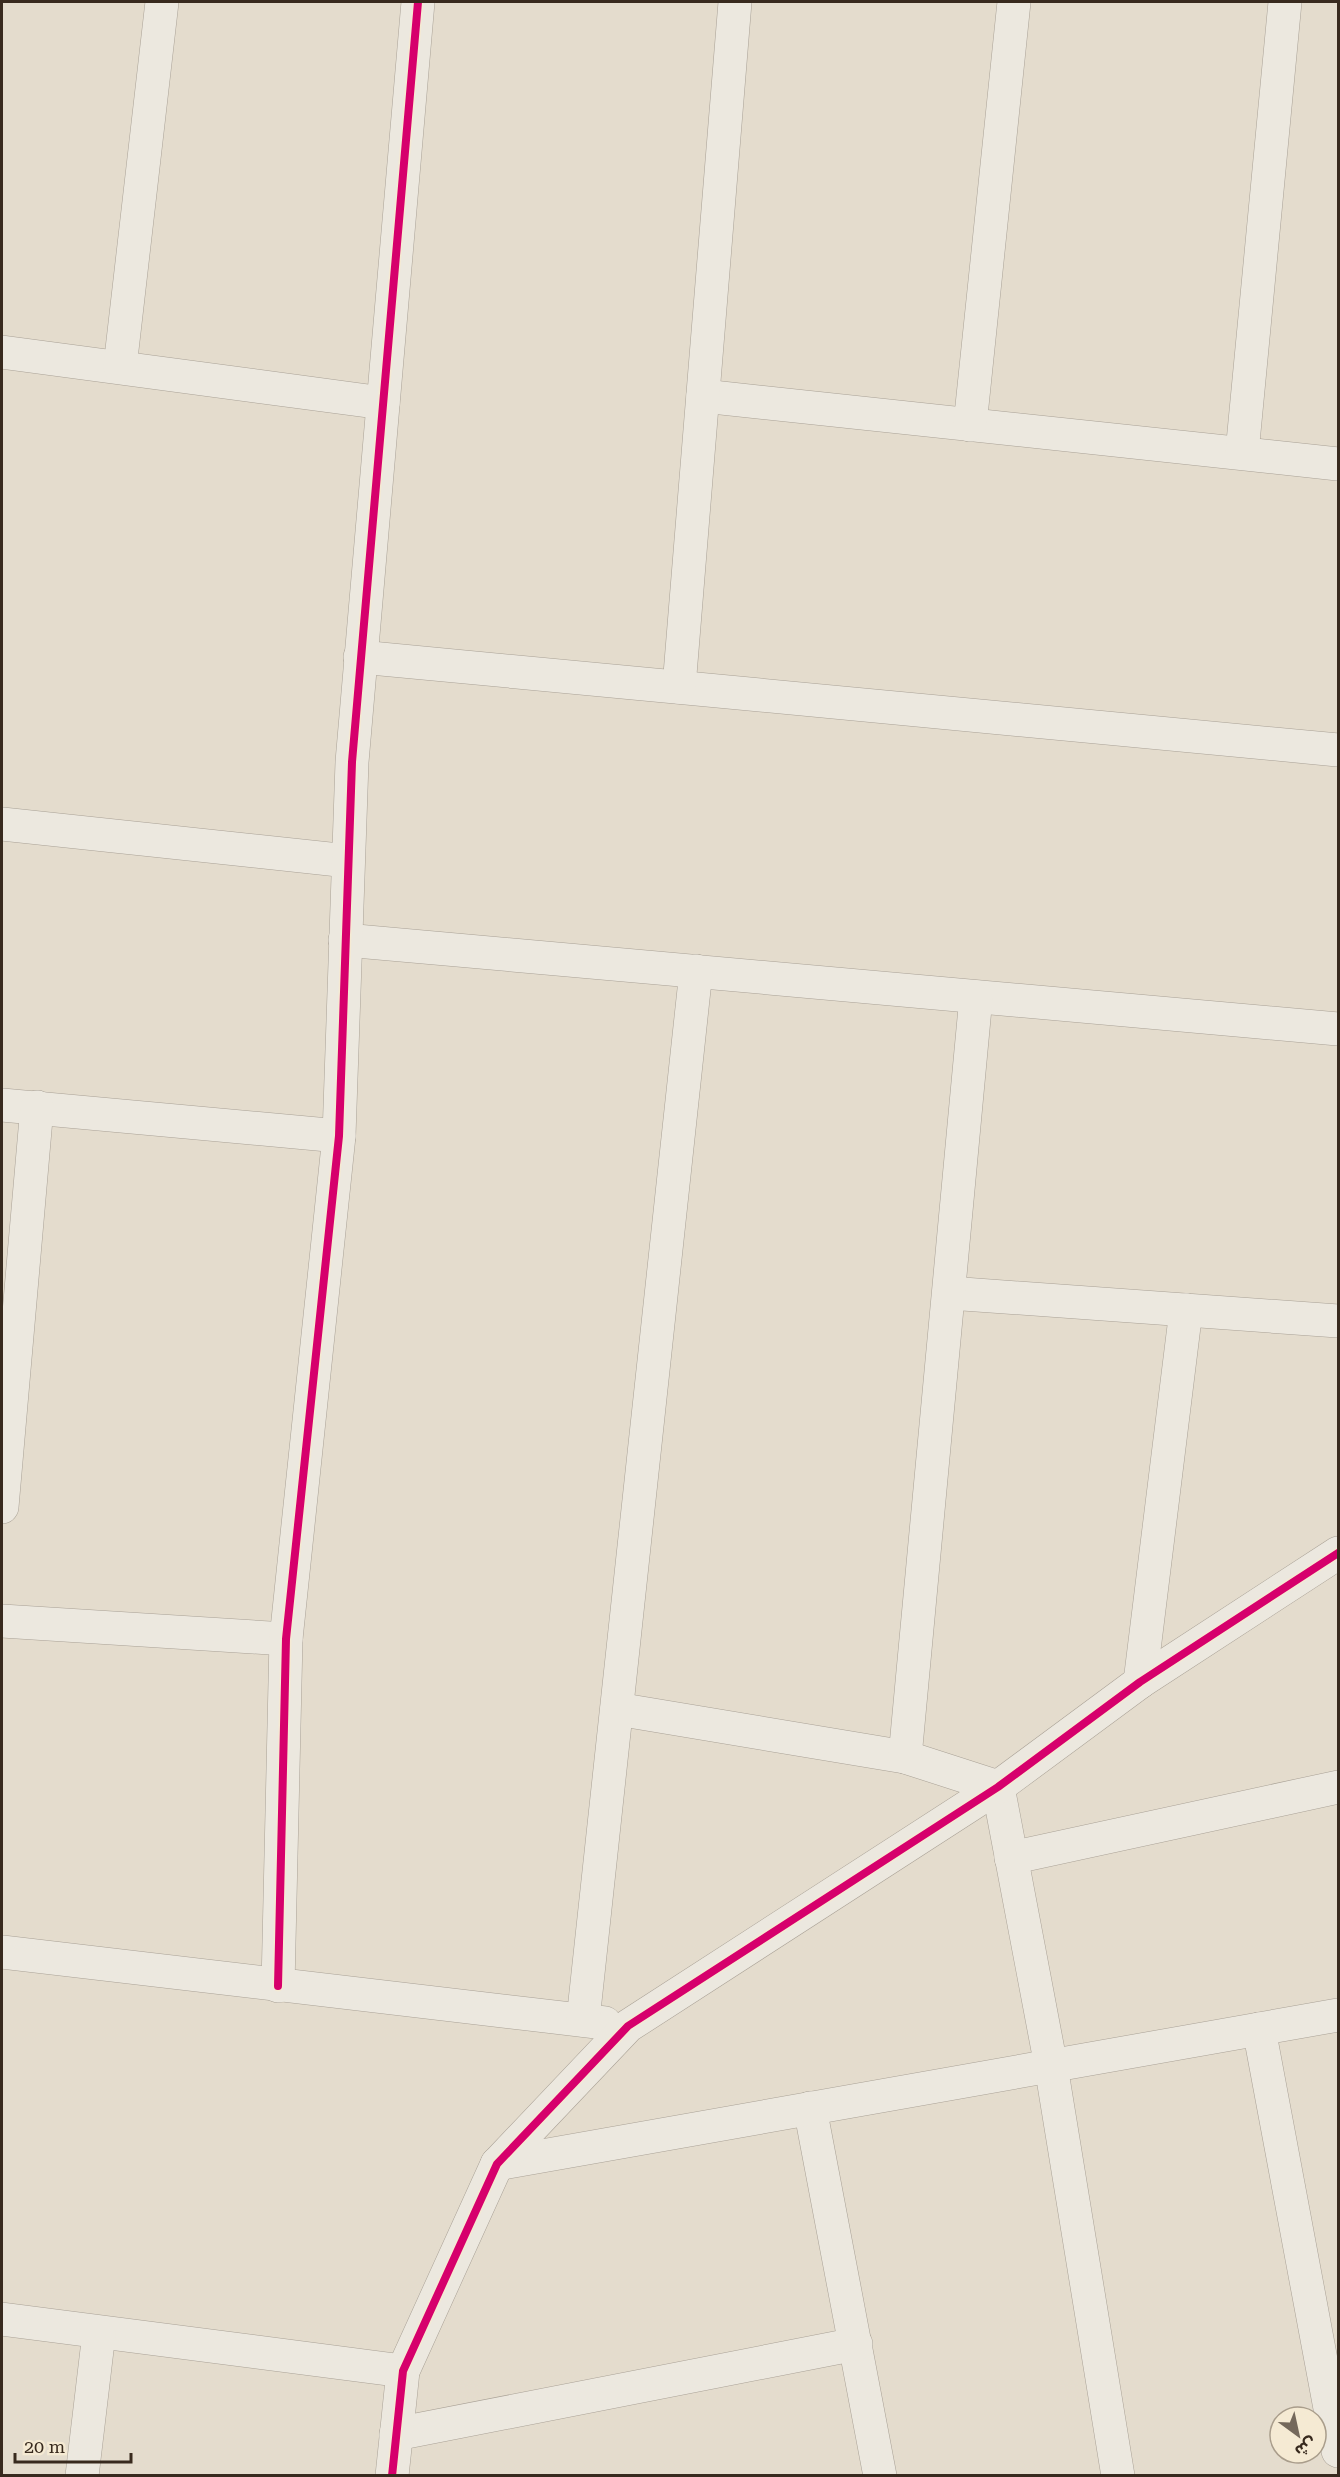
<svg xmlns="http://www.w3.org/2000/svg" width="1340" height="2477" font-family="'Roboto Serif','Noto Sans Arabic',serif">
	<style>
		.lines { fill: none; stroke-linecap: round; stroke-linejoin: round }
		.minor-casing { stroke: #a9a196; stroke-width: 34 }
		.minor { stroke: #ece8df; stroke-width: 33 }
		.cycleway-casing { stroke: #f5ead3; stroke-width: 11 }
		.cycleway { stroke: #d6006c; stroke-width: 8 }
	</style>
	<rect width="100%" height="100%" fill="#e4dccd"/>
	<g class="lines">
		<g class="minor-casing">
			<g id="minor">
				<path d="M2,352L383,403"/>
				<path d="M120,367L162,2"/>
				<path d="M703,396L1338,464"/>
				<path d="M970,425L1014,2"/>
				<path d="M1242,453L1285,2"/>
				<path d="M360,657L1338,750"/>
				<path d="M679,687L735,2"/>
				<path d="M2,824L348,861"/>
				<path d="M345,940L1338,1029"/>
				<path d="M2,1105L339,1136"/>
				<path d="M949,1293L1338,1321"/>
				<path d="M2,1507L37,1107"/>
				<path d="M2,1621L286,1639"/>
				<path d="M1140,1682L1186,1310"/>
				<path d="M617,1709L905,1757L998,1787L1051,2066L1118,2476"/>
				<path d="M905,1757L976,997"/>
				<path d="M1011,1858L1338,1787"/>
				<path d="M2,1952L605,2023"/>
				<path d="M278,1986L286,1639L339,1136L352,762L418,2"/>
				<path d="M583,2020L696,971"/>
				<path d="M1259,2029L1338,2451"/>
				<path d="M810,2108L880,2476"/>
				<path d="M497,2164L1338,2015"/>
				<path d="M2,2319L403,2371"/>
				<path d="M396,2434L856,2344"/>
				<path d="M82,2476L99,2333"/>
				<path d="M392,2476L403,2371L497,2164L628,2026L998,1787L1140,1682L1338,1553"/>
			</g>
		</g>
		<use href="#minor" class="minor"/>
		<g class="cycleway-casing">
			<g id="cycleway">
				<path d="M278,1986L286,1639L339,1136L352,762L418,2"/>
				<path d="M392,2476L403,2371L497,2164L628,2026L998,1787L1140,1682L1338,1553"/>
			</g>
		</g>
		<use href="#cycleway" class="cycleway"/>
	</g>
	<rect width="1340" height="2477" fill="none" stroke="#382a1e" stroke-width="6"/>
	<g transform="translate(1298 2435) rotate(147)"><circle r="28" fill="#f5ead3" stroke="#a99d8b" stroke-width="1.5"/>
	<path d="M0-4.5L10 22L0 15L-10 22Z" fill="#74685b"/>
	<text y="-9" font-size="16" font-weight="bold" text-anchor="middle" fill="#382a1e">ش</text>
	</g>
	<path d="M15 2453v9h116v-9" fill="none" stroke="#382a1e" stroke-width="3"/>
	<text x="24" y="2453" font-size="18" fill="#382a1e" stroke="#f5ead3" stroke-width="4.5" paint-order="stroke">20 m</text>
</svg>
